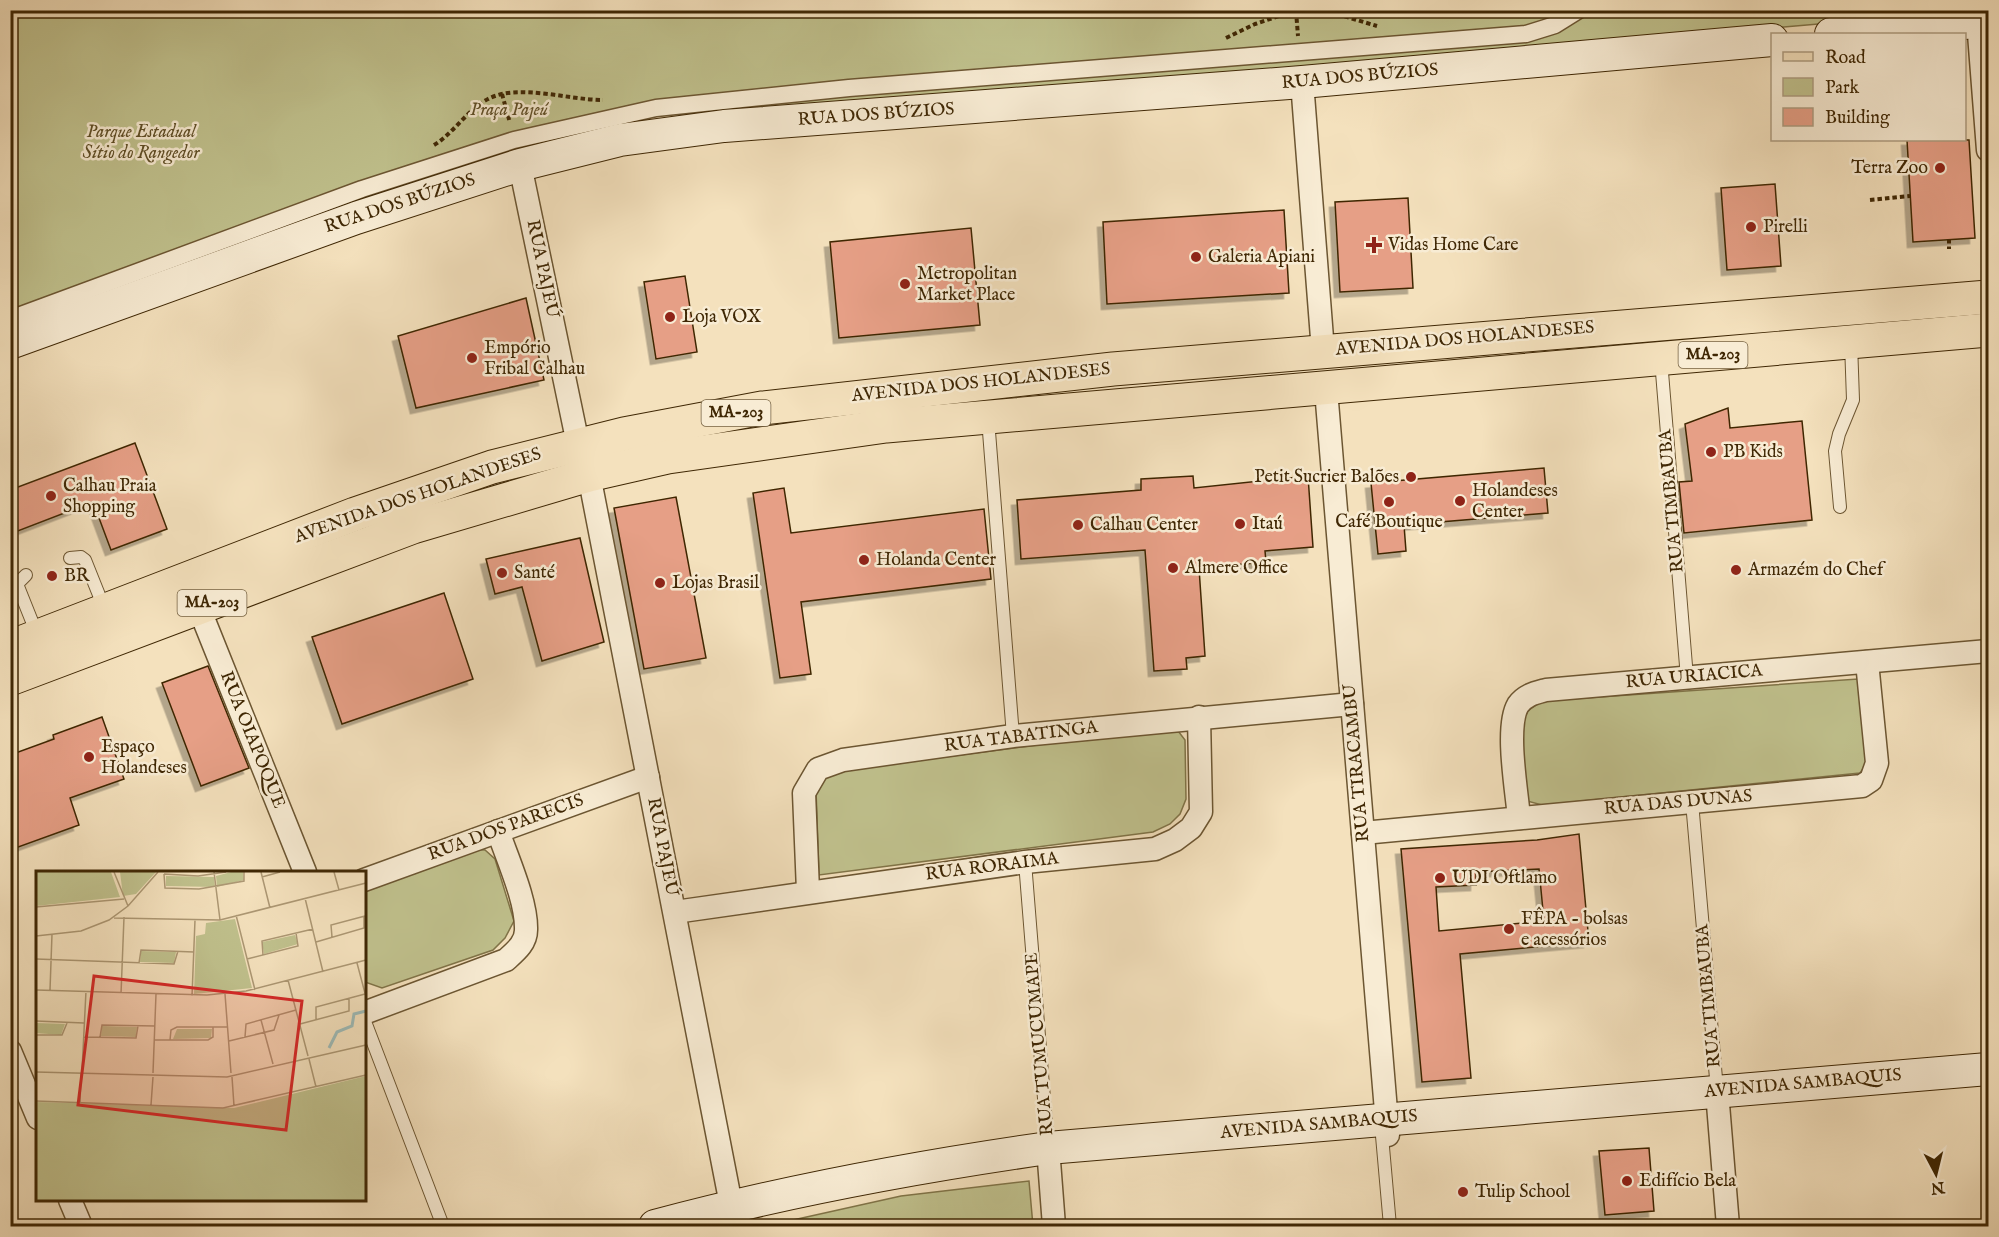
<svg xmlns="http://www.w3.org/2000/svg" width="1999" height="1237" font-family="'IM FELL English',serif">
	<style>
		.green { fill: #c0c18d; stroke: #807448; stroke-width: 1.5 }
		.building { fill: #e69f86; stroke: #3f2704; stroke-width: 1.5; fill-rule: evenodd; filter: url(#shadow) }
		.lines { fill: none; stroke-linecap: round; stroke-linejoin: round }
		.service-casing { stroke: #6c5632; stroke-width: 14 }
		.pedestrian-casing { stroke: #6c5632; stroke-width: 19 }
		.minor-casing { stroke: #6c5632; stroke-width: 25 }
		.secondary-casing { stroke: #3f2704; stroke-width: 34 }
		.primary-casing { stroke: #3f2704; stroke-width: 35 }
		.path { stroke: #3f2704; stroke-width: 4; stroke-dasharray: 4.5 3; stroke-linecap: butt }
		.service { stroke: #f8ecd4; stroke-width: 12 }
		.pedestrian { stroke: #f8ecd4; stroke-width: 16 }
		.minor { stroke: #f8ecd4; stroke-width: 22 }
		.secondary { stroke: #f8ecd4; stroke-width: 32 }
		.primary { stroke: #f4e1bd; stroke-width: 33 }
		.poi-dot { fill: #8f2418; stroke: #f8ecd4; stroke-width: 2 }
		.labels { text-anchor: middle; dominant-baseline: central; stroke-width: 5; stroke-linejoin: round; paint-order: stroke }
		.shield { fill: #f8ecd4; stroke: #766242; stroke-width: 1.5 }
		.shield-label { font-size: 16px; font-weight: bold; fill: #3f2704 }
		.street-label { font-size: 18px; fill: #3f2704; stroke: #f8ecd4 }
		.park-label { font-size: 18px; font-style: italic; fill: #5f4e26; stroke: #f8ecd4 }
		.poi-label { font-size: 18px; fill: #3f2704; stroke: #f8ecd4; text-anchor: start }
		.inset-river { fill: none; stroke: #9ebcb9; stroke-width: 3 }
		.inset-road { fill: none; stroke: #ac9773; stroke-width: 1.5 }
		.view { fill: #d62828; fill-opacity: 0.15; stroke: #d62828; stroke-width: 3 }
		.inset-edge { fill: none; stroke: #3f2704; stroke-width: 3 }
	</style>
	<defs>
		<filter id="shadow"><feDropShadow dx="-5.5" dy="5.5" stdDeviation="0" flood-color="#0004"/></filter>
	</defs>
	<rect width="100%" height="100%" fill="#f4e1bd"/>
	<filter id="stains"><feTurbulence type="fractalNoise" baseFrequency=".00333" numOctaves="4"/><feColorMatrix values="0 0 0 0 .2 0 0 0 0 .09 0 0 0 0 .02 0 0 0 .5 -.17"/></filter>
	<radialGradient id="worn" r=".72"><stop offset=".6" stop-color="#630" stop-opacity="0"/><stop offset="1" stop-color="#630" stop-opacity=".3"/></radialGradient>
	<g class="green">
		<path d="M10,11H1969L1301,69L651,116L516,150L11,326Z"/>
		<path d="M1858,679L1868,762L1860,773L1542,805L1527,801L1521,728L1526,712L1542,701Z"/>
		<path d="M1175,727L1185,740L1186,799L1180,814L1170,824L1153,832L819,875L816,790L823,777L844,770Z"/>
		<path d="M472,849L485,850L495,859L514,921L505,938L493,950L382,988L365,982L364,888Z"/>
		<path d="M1029,1181L1033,1226H766L901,1196Z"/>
	</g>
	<g class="building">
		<path d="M1907,140H1969L1975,238L1913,242Z"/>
		<path d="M1775,184L1781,266L1727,270L1721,188Z"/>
		<path d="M1408,198L1413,288L1340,292L1335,202Z"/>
		<path d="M1284,210L1289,293L1107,304L1103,222Z"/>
		<path d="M971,228L980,325L839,338L830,242Z"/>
		<path d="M685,276L697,352L656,359L644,282Z"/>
		<path d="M526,298L544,380L416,408L398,336Z"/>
		<path d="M1728,408L1730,428L1802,421L1812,520L1684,533L1679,482L1692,481L1685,424Z"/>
		<path d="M135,443L167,529L111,550L93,502L10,534V490Z"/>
		<path d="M1544,468L1548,513L1404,525L1406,551L1378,554L1371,483Z"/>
		<path d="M1193,476L1194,488L1308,476L1313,547L1265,551L1266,562L1199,568L1205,656L1186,658L1187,669L1154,671L1145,550L1021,559L1017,500L1141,490V479Z"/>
		<path d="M784,488L791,533L984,509L991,579L801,602L811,674L780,678L753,493Z"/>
		<path d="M676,497L706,658L644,669L614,508Z"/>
		<path d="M580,538L604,642L542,661L522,587L495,594L486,559Z"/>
		<path d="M444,593L473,679L342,724L312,637Z"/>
		<path d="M208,666L249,768L201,786L162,683Z"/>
		<path d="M102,717L124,779L70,798L79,825L10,850V755L54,739L53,735Z"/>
		<path d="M1579,834L1589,942L1460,954L1471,1078L1422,1082L1401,849L1537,840ZM1539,869L1544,921L1439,931L1436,887L1476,885V872Z"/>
		<path d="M1649,1148L1654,1211L1605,1215L1599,1151Z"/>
	</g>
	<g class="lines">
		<g class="service-casing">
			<g id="service">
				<path d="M1661,360L1687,678"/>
				<path d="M988,419L1013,736"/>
				<path d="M1840,507L1835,451L1839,434L1853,400L1851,343"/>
				<path d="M70,558L81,557L85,560L105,610"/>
				<path d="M26,575L17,584L37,634"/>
				<path d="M1692,802L1717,1090"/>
				<path d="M1025,862L1048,1148"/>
				<path d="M364,1019L443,1226"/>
				<path d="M1382,1136L1390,1226"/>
			</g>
		</g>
		<g class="pedestrian-casing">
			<path id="pedestrian" d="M10,319L362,189L514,140L656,108L849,88L1526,34L1555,25L1579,10"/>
		</g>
		<g class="minor-casing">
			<g id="minor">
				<path d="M1978,21L1988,150"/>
				<path d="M1302,82L1323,351"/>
				<path d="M520,165L578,444"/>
				<path d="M1326,390L1388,1135"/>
				<path d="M589,475L734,1220"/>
				<path d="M199,608L305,872"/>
				<path d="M1519,818C1517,792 1505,727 1518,705C1525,695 1535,693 1546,690L1988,651"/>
				<path d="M1363,833L1862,786L1871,780L1877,763L1867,662"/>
				<path d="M364,880L648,777"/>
				<path d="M808,891L804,793L818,769L843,760L1013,736L1352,704"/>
				<path d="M675,912L1025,862L1155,849L1175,840L1191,828L1201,812L1199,717"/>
				<path d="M364,1013L506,960C516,951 526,943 526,930C527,901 507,858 498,831"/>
				<path d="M10,1051L38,1118"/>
				<path d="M1717,1092L1728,1226"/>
				<path d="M1048,1148L1054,1226"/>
				<path d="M70,1200L81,1226"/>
			</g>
		</g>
		<g class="secondary-casing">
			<g id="secondary">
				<path d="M1831,34L1988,21"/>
				<path d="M10,343L356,218L520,165L620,140L724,126L1302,82L1772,40"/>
				<path d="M655,1226C785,1191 915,1167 1048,1148L1988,1069"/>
			</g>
		</g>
		<g class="primary-casing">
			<g id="primary">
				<path d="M10,647L355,514L492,467L624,434L762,408L1113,369L1988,297"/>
				<path d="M10,679L413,527L589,475L668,457L886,426L1988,330"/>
			</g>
		</g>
		<g class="path">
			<path d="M1323,10L1377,26"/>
			<path d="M1296,11L1298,36"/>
			<path d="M1226,38L1255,24L1297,10"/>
			<path d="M502,94L510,123"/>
			<path d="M434,145C454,133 467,110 488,99C518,83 568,100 603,100"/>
			<path d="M1870,200L1910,196"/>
			<path d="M1949,239V249"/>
		</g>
		<use href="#service" class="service"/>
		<use href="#pedestrian" class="pedestrian"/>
		<use href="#minor" class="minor"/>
		<use href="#secondary" class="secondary"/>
		<use href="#primary" class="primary"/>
	</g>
	<g class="poi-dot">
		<circle cx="1940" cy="168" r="6"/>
		<circle cx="1751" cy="227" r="6"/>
		<path d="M1371 236h6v6h6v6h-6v6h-6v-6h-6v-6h6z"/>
		<circle cx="1196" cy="257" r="6"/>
		<circle cx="905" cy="284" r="6"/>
		<circle cx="670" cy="317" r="6"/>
		<circle cx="472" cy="358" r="6"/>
		<circle cx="1711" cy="452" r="6"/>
		<circle cx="1411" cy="477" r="6"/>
		<circle cx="51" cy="496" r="6"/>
		<circle cx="1460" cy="501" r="6"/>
		<circle cx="1389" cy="502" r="6"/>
		<circle cx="1240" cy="524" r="6"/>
		<circle cx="1078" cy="525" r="6"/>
		<circle cx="864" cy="560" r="6"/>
		<circle cx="1173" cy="568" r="6"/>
		<circle cx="1736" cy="570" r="6"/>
		<circle cx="502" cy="573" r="6"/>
		<circle cx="52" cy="576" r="6"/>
		<circle cx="660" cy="583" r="6"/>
		<circle cx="89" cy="757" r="6"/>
		<circle cx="1440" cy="878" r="6"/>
		<circle cx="1509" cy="929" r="6"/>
		<circle cx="1627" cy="1181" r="6"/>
		<circle cx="1463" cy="1192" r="6"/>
	</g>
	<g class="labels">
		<g class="shield">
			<rect x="1678.5" y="342" width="69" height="26" rx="4.5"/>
			<rect x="701.5" y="400" width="69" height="26" rx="4.5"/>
			<rect x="177.5" y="590" width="69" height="26" rx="4.5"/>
		</g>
		<g class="shield-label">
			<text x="1713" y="355">MA-203</text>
			<text x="736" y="413">MA-203</text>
			<text x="212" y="603">MA-203</text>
		</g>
		<g class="street-label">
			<text transform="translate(1360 77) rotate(-5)">RUA DOS BÚZIOS</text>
			<text transform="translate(876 115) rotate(-4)">RUA DOS BÚZIOS</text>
			<text transform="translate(400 204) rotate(-18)">RUA DOS BÚZIOS</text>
			<text transform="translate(542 269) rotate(78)">RUA PAJEÚ</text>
			<text transform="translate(1465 339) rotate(-5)">AVENIDA DOS HOLANDESES</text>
			<text transform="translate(981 383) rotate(-6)">AVENIDA DOS HOLANDESES</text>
			<text transform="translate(418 496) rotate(-19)">AVENIDA DOS HOLANDESES</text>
			<text transform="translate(1672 501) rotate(-95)">RUA TIMBAUBA</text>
			<text transform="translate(1694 677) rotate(-5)">RUA URIACICA</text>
			<text transform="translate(1021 737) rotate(-7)">RUA TABATINGA</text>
			<text transform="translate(252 740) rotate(68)">RUA OIAPOQUE</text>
			<text transform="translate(1357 763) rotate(-95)">RUA TIRACAMBU</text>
			<text transform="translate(1678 803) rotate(-5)">RUA DAS DUNAS</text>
			<text transform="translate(506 828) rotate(-20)">RUA DOS PARECIS</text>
			<text transform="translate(662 847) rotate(79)">RUA PAJEÚ</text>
			<text transform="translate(992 867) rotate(-7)">RUA RORAIMA</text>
			<text transform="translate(1709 996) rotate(-95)">RUA TIMBAUBA</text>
			<text transform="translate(1040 1044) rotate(-95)">RUA TUMUCUMAPE</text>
			<text transform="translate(1803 1084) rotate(-5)">AVENIDA SAMBAQUIS</text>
			<text transform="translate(1319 1125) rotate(-5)">AVENIDA SAMBAQUIS</text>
		</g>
		<g class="park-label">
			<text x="509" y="110">Praça Pajeú</text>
			<text x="141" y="132">Parque Estadual<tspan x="141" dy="21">Sítio do Rangedor</tspan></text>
		</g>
		<g class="poi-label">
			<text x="1928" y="168" text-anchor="end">Terra Zoo</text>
			<text x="1763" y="227">Pirelli</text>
			<text x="1388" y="245">Vidas Home Care</text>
			<text x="1208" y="257">Galeria Apiani</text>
			<text x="917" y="274">Metropolitan<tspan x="917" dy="21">Market Place</tspan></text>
			<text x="682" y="317">Loja VOX</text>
			<text x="484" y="348">Empório<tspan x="484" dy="21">Fribal Calhau</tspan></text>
			<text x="1723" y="452">PB Kids</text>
			<text x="1399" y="477" text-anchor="end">Petit Sucrier Balões</text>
			<text x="63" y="486">Calhau Praia<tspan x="63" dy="21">Shopping</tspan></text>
			<text x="1472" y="491">Holandeses<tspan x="1472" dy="21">Center</tspan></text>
			<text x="1389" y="522" text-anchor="middle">Café Boutique</text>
			<text x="1252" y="524">Itaú</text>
			<text x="1090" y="525">Calhau Center</text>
			<text x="876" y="560">Holanda Center</text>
			<text x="1185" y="568">Almere Office</text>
			<text x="1748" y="570">Armazém do Chef</text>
			<text x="514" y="573">Santé</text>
			<text x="64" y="576">BR</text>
			<text x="672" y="583">Lojas Brasil</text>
			<text x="101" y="747">Espaço<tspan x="101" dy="21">Holandeses</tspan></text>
			<text x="1452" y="878">UDI Oftlamo</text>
			<text x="1521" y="919">FÊPA - bolsas<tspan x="1521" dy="21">e acessórios</tspan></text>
			<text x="1639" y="1181">Edifício Bela</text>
			<text x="1475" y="1192">Tulip School</text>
		</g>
	</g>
	<g transform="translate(36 871)">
		<rect width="330" height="330" fill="#f4e1bd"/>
		<path d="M0,1H75L84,26L0,35ZM84,1H120L100,23L87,25ZM195,1H207L208,9L181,16L180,5ZM130,5L178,6L179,16L130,15ZM199,48L216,117L158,123L160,65L169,63L170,52ZM259,64L262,73L228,83L226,71ZM105,80L140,81L138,92L104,91ZM0,152L29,153L25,164L0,162ZM66,155L101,156L100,166L65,165ZM141,158H176L175,167L137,168ZM330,205V329H0V231L198,237Z" fill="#c0c18d"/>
		<path class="inset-river" d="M293,177L301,161L316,155L318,143L330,140"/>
		<path class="inset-road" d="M78,1L92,35M178,1L184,49M225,1L234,37M298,1L303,19M128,3L129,17L163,18L208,10V1M128,3L162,5L190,1M226,6L244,1M269,27L287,101M0,36L88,28M200,44L219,119M78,47L184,49L330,12M0,65L45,60L73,49L92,35L122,1M296,66L295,54L329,45M280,71L328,57V45M227,84L226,70L277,58M0,88L138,93L142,80M211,88L262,75L260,62M103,92L105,79L158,81M321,92L330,126M252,109L272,185M0,119L171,124L210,120L330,89M14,119L16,63M85,123L88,46M189,123L195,202M156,125L159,49M225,149L237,193M280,149V136L329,123M0,150L48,152M264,153L313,140V127M0,164H26L31,152M47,166L100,167L102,155M64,166L66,154L119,155M209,166L210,153L260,139M118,169H172L177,166V156M134,169L135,159L141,156H192M193,170L238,159L243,144M273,188L280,216M46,200L50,120M0,201L191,206L330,174M117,202L120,123M196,206L198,235M0,230L187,237L330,204M44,232L45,203M115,234L117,206"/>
		<path class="view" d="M58,105L266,130L250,259L42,234Z"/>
		<rect width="330" height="330" class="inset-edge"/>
	</g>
	<rect width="1999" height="1237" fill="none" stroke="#f4e1bd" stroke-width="36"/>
	<rect x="12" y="12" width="1975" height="1213" fill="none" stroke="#3f2704" stroke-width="3"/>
	<rect x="18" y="18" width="1963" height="1201" fill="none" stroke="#3f2704" stroke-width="1.5"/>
	<rect x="1771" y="33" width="195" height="108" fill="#f8ecd4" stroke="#ae9d81" stroke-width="1.5"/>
	<rect x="1783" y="52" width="30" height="9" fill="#f4e1bd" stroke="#ae9d81" stroke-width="1.5"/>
	<text x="1825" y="63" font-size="18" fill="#3f2704">Road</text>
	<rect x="1783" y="78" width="30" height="18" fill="#c0c18d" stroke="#ae9d81" stroke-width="1.5"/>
	<text x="1825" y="93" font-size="18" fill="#3f2704">Park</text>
	<rect x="1783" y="108" width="30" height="18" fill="#e69f86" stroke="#ae9d81" stroke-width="1.5"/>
	<text x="1825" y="123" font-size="18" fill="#3f2704">Building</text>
	<g transform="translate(1936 1174) rotate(173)" stroke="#f8ecd4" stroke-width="4.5" paint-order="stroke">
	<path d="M0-4.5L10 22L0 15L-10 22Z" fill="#3f2704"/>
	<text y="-9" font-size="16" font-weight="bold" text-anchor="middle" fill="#3f2704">N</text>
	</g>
	<rect width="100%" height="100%" filter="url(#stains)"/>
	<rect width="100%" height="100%" fill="url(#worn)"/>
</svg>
